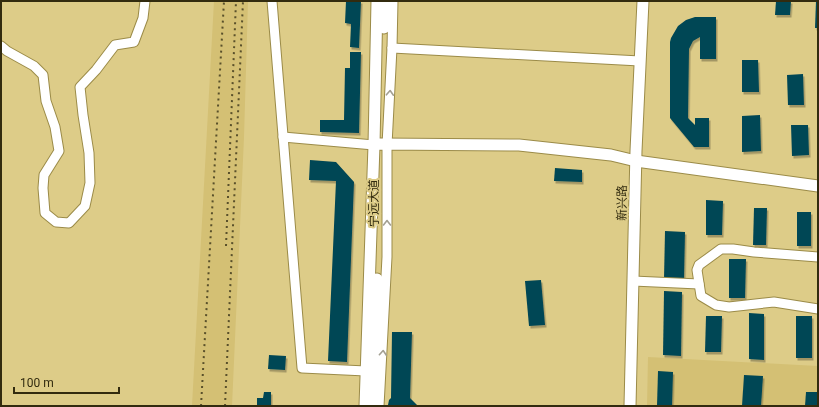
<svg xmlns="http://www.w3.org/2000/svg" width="819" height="407" font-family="Roboto,'Noto Sans SC',sans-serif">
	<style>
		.built { fill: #d4c074 }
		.building { fill: #004654; filter: url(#shadow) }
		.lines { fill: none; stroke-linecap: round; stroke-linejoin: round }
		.minor-casing { stroke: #9b8b48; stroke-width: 11 }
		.major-casing { stroke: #9b8b48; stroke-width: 13 }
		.minor { stroke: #fff; stroke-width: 9 }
		.major { stroke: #fff; stroke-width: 11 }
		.rail { stroke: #59502b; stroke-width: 2; stroke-dasharray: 2 4; stroke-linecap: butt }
		.oneway { stroke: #a3a093 }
		.labels { text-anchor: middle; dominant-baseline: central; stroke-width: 4; stroke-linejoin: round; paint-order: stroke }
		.street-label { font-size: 12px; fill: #322b0f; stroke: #dc8 }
	</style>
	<defs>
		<filter id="shadow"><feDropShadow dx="1.5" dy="2.5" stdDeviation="0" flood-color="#0004"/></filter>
	</defs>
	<rect width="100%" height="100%" fill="#dc8"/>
	<g class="built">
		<path d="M214,1H248L244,137L232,406H192Z"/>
		<path d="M648,357L818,366V406H647Z"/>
	</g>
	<g class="building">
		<path d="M346,1H361L359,48L350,47L351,24L345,23Z"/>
		<path d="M776,1H791L790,15H775Z"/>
		<path d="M816,1H818V28H815Z"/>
		<path d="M695,17H716V59H700V37L693,41L689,49L688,118L695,125V118H709V147H694L670,118V42L671,38L678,26L686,20Z"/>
		<path d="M350,52H361L359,133L320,132V120H344L345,68H350Z"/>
		<path d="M742,60H758L759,92H742Z"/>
		<path d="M803,74L804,105H788L787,75Z"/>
		<path d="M760,115L761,151L742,152V116Z"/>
		<path d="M791,125H808L809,155L792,156Z"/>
		<path d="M310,160L336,162L354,182L347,362L328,361L336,181L309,180Z"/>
		<path d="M555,168L582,170V182L554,181Z"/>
		<path d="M706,200L723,201L722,235H706Z"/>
		<path d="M754,208H767L766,245H753Z"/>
		<rect x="797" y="212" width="14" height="34"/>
		<path d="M665,231L685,232L684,279H664Z"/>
		<path d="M729,259H746L745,298H729Z"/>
		<path d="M541,280L545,325L529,326L525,281Z"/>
		<path d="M664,291L682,292L681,356L663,355Z"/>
		<path d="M749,313L764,314V360L749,359Z"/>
		<path d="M706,316H722L721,352H705Z"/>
		<rect x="796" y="316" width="16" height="42"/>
		<path d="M392,332H412L410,398L418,406H389L388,405L389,400L391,398Z"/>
		<path d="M269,355L286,356L285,370L268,369Z"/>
		<path d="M658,371L673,372L672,406H657Z"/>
		<path d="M744,375L763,376L761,406H742Z"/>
		<path d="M264,392H271V406H257V398H263Z"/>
		<path d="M806,392H818V406H805Z"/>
	</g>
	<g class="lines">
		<g class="minor-casing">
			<g id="minor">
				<path d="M272,1L302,368L366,371"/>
				<path d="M1,46L7,51L34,66L43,75L46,101L55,127L59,151L44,175L43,188L45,213L56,222L69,223L85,206L90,183L89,153L83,115L80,87L96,70L115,45L134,42L143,18L145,1"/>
				<path d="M392,48L640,61"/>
				<path d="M283,137L374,145"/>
				<path d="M818,257L754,252L733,249H721L699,265L697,270L701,296L716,305L729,307L774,302L818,309"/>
				<path d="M633,281L699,284"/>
				<path d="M379,406L387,257V145L392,48L393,1"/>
			</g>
		</g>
		<g class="major-casing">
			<g id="major">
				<path d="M384,28L385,1"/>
				<path d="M374,145L380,144L519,145L611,155L636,161L818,186"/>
				<path d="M365,406L374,145L377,1"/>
				<path d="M373,406L377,279"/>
				<path d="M630,406L636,151L643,1"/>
			</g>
		</g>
		<use href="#minor" class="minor"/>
		<use href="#major" class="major"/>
		<g class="rail">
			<path d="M226,246L236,1"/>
			<path d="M201,406L224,1"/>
			<path d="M225,406L243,1"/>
		</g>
	</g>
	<defs><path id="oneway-chevron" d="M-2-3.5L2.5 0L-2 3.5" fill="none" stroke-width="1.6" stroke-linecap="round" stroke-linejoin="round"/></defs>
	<g class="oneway">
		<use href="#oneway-chevron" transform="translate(390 93) rotate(-87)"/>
		<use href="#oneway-chevron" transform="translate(387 223) rotate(-90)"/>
		<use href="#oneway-chevron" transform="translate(383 353) rotate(-86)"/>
	</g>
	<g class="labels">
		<g class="street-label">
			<text transform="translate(374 203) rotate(-90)">宁远大道</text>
			<text transform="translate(622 203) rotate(-89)">新兴路</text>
		</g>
	</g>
	<rect width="819" height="407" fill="none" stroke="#322b0f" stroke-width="4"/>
	<path d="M14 387v6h105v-6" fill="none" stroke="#322b0f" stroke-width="2"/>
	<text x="20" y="387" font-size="12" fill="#322b0f" stroke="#ddcc88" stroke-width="3" paint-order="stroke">100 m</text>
</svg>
